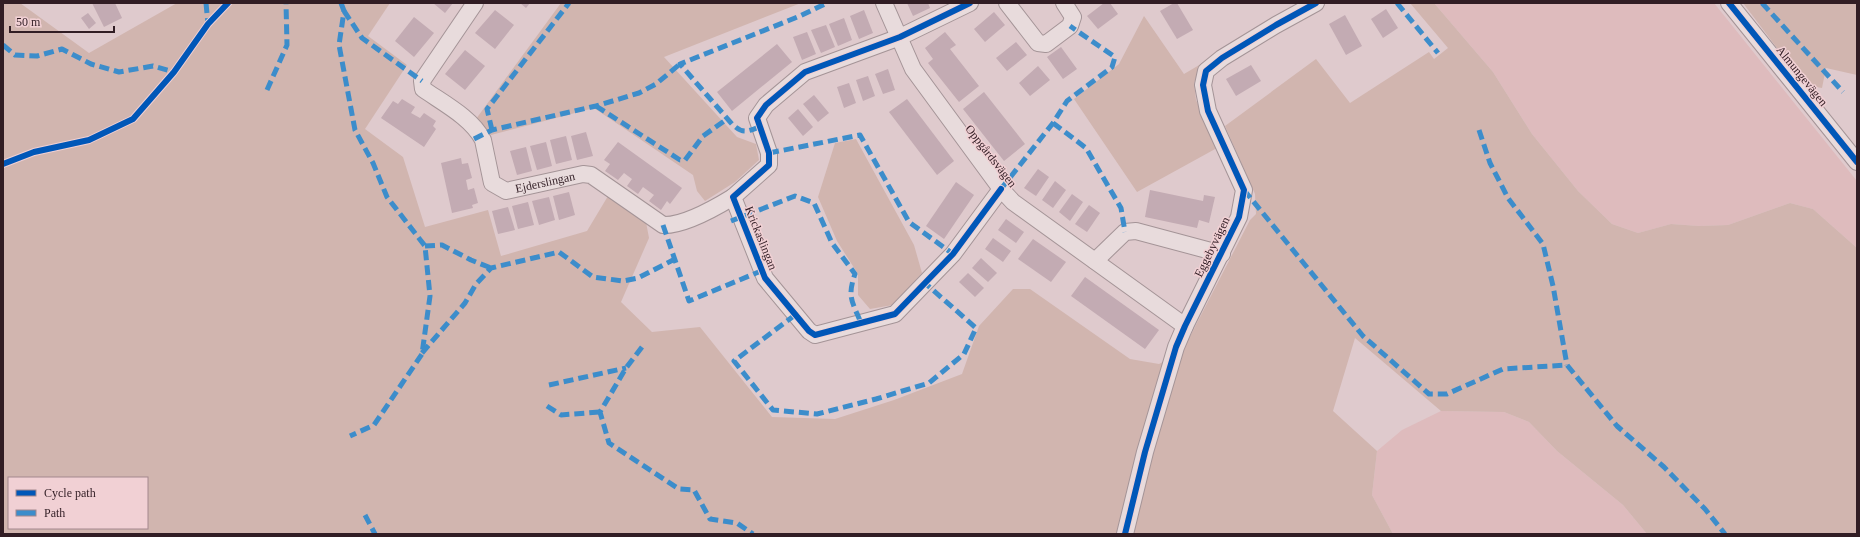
<svg xmlns="http://www.w3.org/2000/svg" width="1860" height="537" font-family="'Times New Roman',serif">
	<style>
		.farmland { fill: #debbbd }
		.green { fill: #d1b5af; fill-rule: evenodd }
		.building { fill: #c3abb3 }
		.lines { fill: none; stroke-linecap: round; stroke-linejoin: round }
		.minor-casing { stroke: #a49497; stroke-width: 18 }
		.minor { stroke: #e8dbdc; stroke-width: 16 }
		.quiet { stroke: #3c8dcb; stroke-width: 5; stroke-dasharray: 10 5; stroke-linecap: butt }
		.cycleway-casing { stroke: #f1d0d4; stroke-width: 8 }
		.cycleway { stroke: #0057b8; stroke-width: 6 }
		.labels { text-anchor: middle; dominant-baseline: central; stroke-width: 3; stroke-linejoin: round; paint-order: stroke }
		.street-label { font-size: 12px; fill: #311d24; stroke: #f1d0d4 }
	</style>
	<rect width="100%" height="100%" fill="#dfcacd"/>
	<g class="farmland">
		<path d="M1434,3H1714L1857,181V248L1813,209L1790,203L1728,225L1699,226L1671,224L1638,233L1612,224L1578,191L1532,134L1493,72Z"/>
		<path d="M1441,411L1504,412L1529,422L1557,451L1623,505L1647,534H1393L1372,495L1377,451L1402,430Z"/>
	</g>
	<g class="green">
		<path d="M3,3H20L89,53L177,3H390L368,36L407,65L365,129L403,157L425,227L488,210L501,256L587,231L608,196L646,222L649,238L621,302L652,332L700,327L772,417L835,419L894,400L962,374L979,326L1013,289H1030L1130,359L1159,364L1182,352L1250,220L1256,214L1255,194L1225,126L1316,59L1350,103L1429,52L1434,59L1448,48L1410,3H1434L1493,72L1532,134L1578,191L1612,224L1638,233L1671,224L1699,226L1728,225L1790,203L1813,209L1857,248V534H1647L1623,505L1557,451L1529,422L1504,412L1441,411L1355,338L1333,411L1377,451L1372,495L1393,534H3ZM9,478H147V528H9Z"/>
		<path d="M561,3H801L664,57L737,137L756,144L759,160L735,182L705,201L697,191L693,175L594,108L491,135L476,119Z"/>
		<path d="M1743,3H1857V75L1826,68L1822,88L1805,85Z"/>
		<path d="M1144,16L1184,74L1201,64L1194,83L1196,100L1217,148L1137,192L1074,99L1119,64Z"/>
		<path d="M856,139L914,245L922,273L893,305L870,309L858,295V274L837,241L818,197L835,143Z"/>
	</g>
	<g class="building">
		<path d="M92,3H115L122,18L104,27Z"/>
		<path d="M433,3H453L445,13Z"/>
		<path d="M520,3H530L526,8Z"/>
		<path d="M907,3H928L930,8L913,16Z"/>
		<path d="M1104,3H1110L1118,14L1098,29L1087,16Z"/>
		<path d="M1174,3H1177L1193,30L1177,39L1160,11Z"/>
		<path d="M1386,9L1398,28L1383,38L1371,19Z"/>
		<path d="M495,10L514,25L495,49L475,33Z"/>
		<path d="M864,10L873,33L859,39L850,16Z"/>
		<path d="M994,12L1005,25L985,42L974,29Z"/>
		<path d="M88,13L96,23L89,29L81,18Z"/>
		<path d="M1345,15L1362,46L1346,55L1329,24Z"/>
		<path d="M414,17L434,33L414,57L395,41Z"/>
		<path d="M844,18L852,40L838,46L829,24Z"/>
		<path d="M826,25L835,47L821,53L811,30Z"/>
		<path d="M807,32L816,54L802,60L793,37Z"/>
		<path d="M945,32L956,45L950,49L979,86L959,102L928,63L933,59L925,48Z"/>
		<path d="M1016,42L1027,55L1007,71L996,58Z"/>
		<path d="M777,44L792,62L732,111L717,92Z"/>
		<path d="M1061,47L1077,69L1063,79L1047,57Z"/>
		<path d="M465,50L485,66L465,90L445,74Z"/>
		<path d="M1251,65L1261,81L1236,96L1226,79Z"/>
		<path d="M1038,66L1050,80L1030,96L1019,83Z"/>
		<path d="M888,69L895,90L883,94L875,74Z"/>
		<path d="M868,76L875,96L863,101L856,80Z"/>
		<path d="M849,83L856,103L844,108L837,87Z"/>
		<path d="M984,92L1025,144L1004,161L963,109Z"/>
		<path d="M814,95L829,113L818,122L803,104Z"/>
		<path d="M402,99L415,107L411,113L420,118L424,113L436,121L433,126L436,129L424,147L381,118L393,101L398,104Z"/>
		<path d="M907,99L954,161L937,175L889,112Z"/>
		<path d="M798,109L813,127L803,136L788,118Z"/>
		<path d="M586,132L593,156L577,160L571,136Z"/>
		<path d="M566,136L572,160L556,164L550,140Z"/>
		<path d="M546,142L552,166L537,170L530,146Z"/>
		<path d="M618,142L682,188L670,204L667,201L661,210L649,201L654,195L643,187L638,194L627,186L632,179L624,173L618,180L605,171L610,164L604,160Z"/>
		<path d="M526,147L532,171L517,175L510,151Z"/>
		<path d="M461,158L462,164L468,163L472,178L466,180L468,190L474,188L478,203L472,205L473,208L452,213L441,163Z"/>
		<path d="M1038,169L1049,177L1036,196L1024,188Z"/>
		<path d="M1055,181L1066,190L1053,208L1042,200Z"/>
		<path d="M956,182L974,195L944,239L926,226Z"/>
		<path d="M1150,190L1203,201L1204,195L1215,197L1209,223L1199,220L1197,228L1145,217Z"/>
		<path d="M569,192L575,215L559,220L553,196Z"/>
		<path d="M1072,194L1083,202L1070,221L1059,212Z"/>
		<path d="M549,197L555,220L539,225L532,201Z"/>
		<path d="M528,202L534,225L518,229L512,206Z"/>
		<path d="M1089,205L1100,213L1087,232L1075,224Z"/>
		<path d="M508,207L515,230L498,234L492,211Z"/>
		<path d="M1006,219L1024,232L1016,243L998,230Z"/>
		<path d="M993,238L1011,251L1003,262L985,249Z"/>
		<path d="M1033,239L1066,262L1051,282L1018,259Z"/>
		<path d="M981,258L997,273L988,282L972,268Z"/>
		<path d="M968,273L984,288L975,297L959,282Z"/>
		<path d="M1085,277L1159,330L1145,349L1071,296Z"/>
	</g>
	<g class="lines">
		<g class="minor-casing">
			<g id="minor">
				<path id="s1" d="M475,3L422,81L423,89C443,103 472,118 483,140L492,183L506,191L583,174L591,175L663,225C684,226 715,208 733,197"/>
				<path d="M884,3L913,69L1001,189L1013,202L1185,326"/>
				<path d="M970,3L900,37L805,72L766,105L757,118L769,153V165L733,197L765,278L809,331L815,335L895,314L953,254L1001,189"/>
				<path d="M1007,3L1038,43L1046,44L1070,26L1073,17L1064,3"/>
				<path d="M1729,3L1857,162"/>
				<path d="M1095,261L1125,232L1136,231L1222,254"/>
				<path d="M1125,534L1145,452L1176,347L1185,326L1239,217L1244,190L1208,111L1203,85L1206,71L1222,58L1276,25L1316,3"/>
			</g>
		</g>
		<use href="#minor" class="minor"/>
		<g class="quiet">
			<path d="M206,3L208,24"/>
			<path d="M341,3L344,11L339,45L355,130L373,163L387,197L425,246L430,296L422,354L374,425L350,436"/>
			<path d="M1397,3L1438,53"/>
			<path d="M1762,3L1843,92"/>
			<path d="M344,11L362,38L422,81"/>
			<path d="M3,45L15,55L37,56L62,49L91,64L119,72L153,66L174,72"/>
			<path d="M267,90L287,45L286,3"/>
			<path d="M596,106L680,160H685L703,136L727,119"/>
			<path d="M1053,123L1086,148L1121,208L1125,232"/>
			<path d="M759,127C746,132 743,134 732,124L680,64L800,16L827,3"/>
			<path d="M492,130L487,109L569,3"/>
			<path d="M1479,130L1490,163L1508,198L1543,244L1553,286L1567,365"/>
			<path d="M474,139L492,130L596,106L639,93L656,84L680,64"/>
			<path d="M769,153L860,135L909,222L953,254"/>
			<path d="M1001,189L1053,123L1067,101L1112,67L1115,57L1070,26"/>
			<path d="M1244,190L1363,336L1429,394H1447L1503,369L1567,365L1617,426L1664,467L1705,509L1725,534"/>
			<path d="M731,221L795,196L814,203L832,243L855,274C847,297 852,301 861,323"/>
			<path d="M663,225L689,301L761,271"/>
			<path d="M425,246L442,245L471,260L491,268"/>
			<path d="M795,315L734,361L773,410L817,414L876,399L929,383L964,354L976,328L925,283"/>
			<path d="M642,347L626,368L600,412L609,443L679,489L694,490L710,519L737,523L753,534"/>
			<path d="M422,353L465,303L476,284L491,268L559,252L593,277L623,281L638,278L675,259"/>
			<path d="M549,385L626,368"/>
			<path d="M547,406L561,415L600,412"/>
			<path d="M365,515L375,534"/>
		</g>
		<g class="cycleway-casing">
			<g id="cycleway">
				<path d="M970,3L900,37L805,72L766,105L757,118L769,153V165L733,197L765,278L809,331L815,335L895,314L953,254L1001,189"/>
				<path d="M1729,3L1857,162"/>
				<path d="M3,164L34,152L89,140L133,119L174,72L208,24L228,3"/>
				<path d="M1125,534L1145,452L1176,347L1185,326L1239,217L1244,190L1208,111L1203,85L1206,71L1222,58L1276,25L1316,3"/>
			</g>
		</g>
		<use href="#cycleway" class="cycleway"/>
	</g>
	<g class="labels">
		<g class="street-label">
			<text transform="translate(1802 76) rotate(51)">Almungevägen</text>
			<text transform="translate(991 156) rotate(52)">Oppgårdsvägen</text>
			<text stroke="none"><textPath href="#s1" startOffset="282">Ejderslingan</textPath></text>
			<text transform="translate(761 238) rotate(68)">Krickaslingan</text>
			<text transform="translate(1212 247) rotate(-64)">Eggebyvägen</text>
		</g>
	</g>
	<rect width="1860" height="537" fill="none" stroke="#311d24" stroke-width="8"/>
	<rect x="8" y="477" width="140" height="52" fill="#f1d0d4" stroke="#a4888e"/>
	<rect x="16" y="490" width="20" height="6" fill="#0057b8" stroke="#a4888e"/>
	<text x="44" y="497" font-size="12" fill="#311d24">Cycle path</text>
	<rect x="16" y="510" width="20" height="6" fill="#3c8dcb" stroke="#a4888e"/>
	<text x="44" y="517" font-size="12" fill="#311d24">Path</text>
	<path d="M10 26v6h104v-6" fill="none" stroke="#311d24" stroke-width="2"/>
	<text x="16" y="26" font-size="12" fill="#311d24" stroke="#f1d0d4" stroke-width="3" paint-order="stroke">50 m</text>
</svg>
